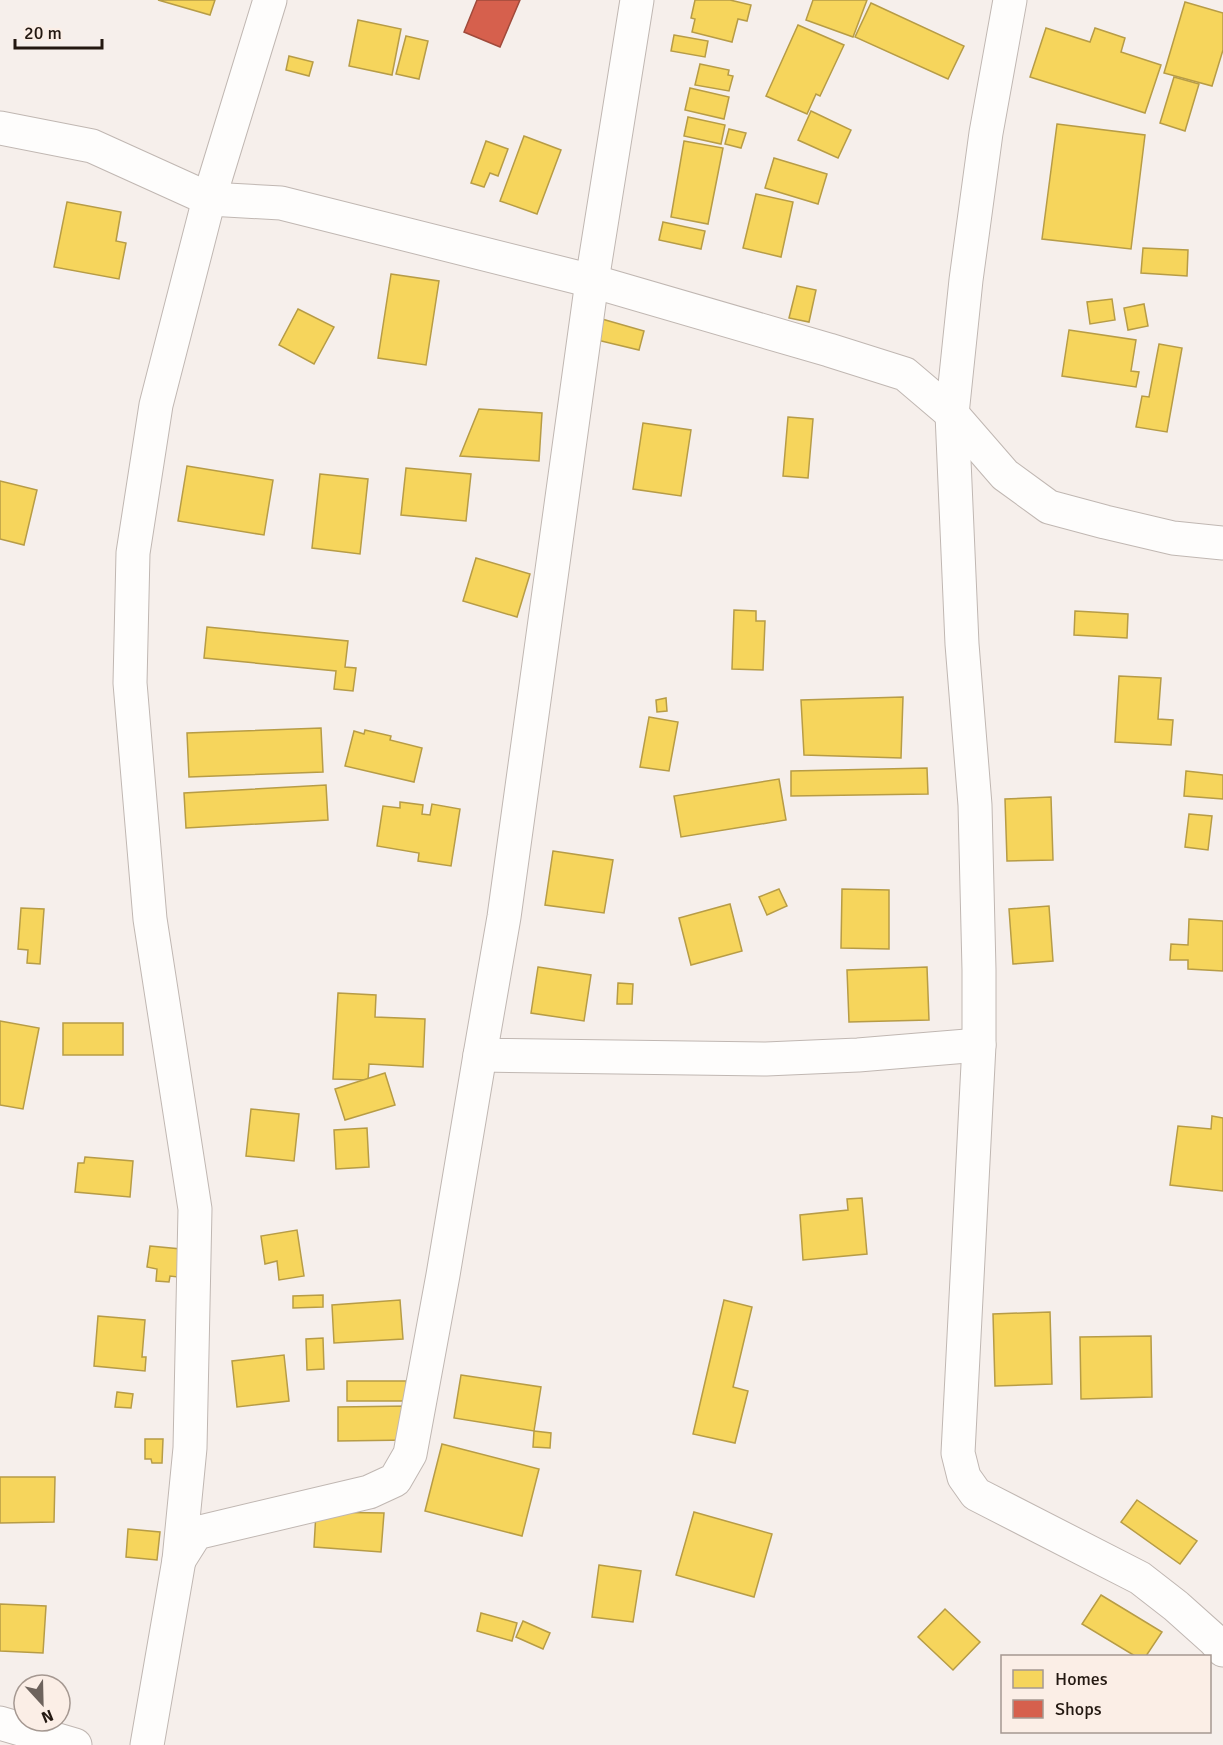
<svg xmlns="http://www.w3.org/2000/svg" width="1223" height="1745" font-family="Signika,sans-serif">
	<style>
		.homes { fill: #f6d55c; stroke: #b79c46; stroke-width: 1.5 }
		.shops { fill: #d6604d; stroke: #a04a3b; stroke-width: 1.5 }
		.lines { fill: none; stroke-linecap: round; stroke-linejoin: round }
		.minor-casing { stroke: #c0b7b2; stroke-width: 35 }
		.minor { stroke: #fefdfc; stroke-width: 33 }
	</style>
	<rect width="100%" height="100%" fill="#f6efeb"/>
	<g class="homes">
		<path d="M158,0H215L210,15Z"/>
		<path d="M695,0H730L751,5L747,21L738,19L732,42L692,32L695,19L691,18Z"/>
		<path d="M813,0H867L853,37L806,20Z"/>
		<path d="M1185,2L1223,13V50L1212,86L1164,73Z"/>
		<path d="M871,3L964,46L948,79L855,37Z"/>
		<path d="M358,20L401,29L392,75L349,66Z"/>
		<path d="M798,25L844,45L820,96L816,94L807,114L766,96Z"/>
		<path d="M1046,28L1090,42L1095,28L1125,38L1121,52L1161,65L1145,113L1030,77Z"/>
		<path d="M674,35L708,41L705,57L671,51Z"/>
		<path d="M406,36L428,41L419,79L396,74Z"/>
		<path d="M289,56L313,62L309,76L286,70Z"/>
		<path d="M700,64L729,70L728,75L733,76L729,91L695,85Z"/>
		<path d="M1174,77L1199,84L1185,131L1160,123Z"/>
		<path d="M690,88L729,97L724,119L685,110Z"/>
		<path d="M811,111L851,130L838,158L798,140Z"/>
		<path d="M688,117L725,125L721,144L684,136Z"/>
		<path d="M1057,124L1145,135L1131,249L1042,239Z"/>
		<path d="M729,129L746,133L741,148L725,144Z"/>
		<path d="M524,136L561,150L537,214L500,201Z"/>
		<path d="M486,141L508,149L498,176L490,173L484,187L471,183Z"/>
		<path d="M684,141L723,148L708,224L671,217Z"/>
		<path d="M774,158L827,174L818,204L765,188Z"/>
		<path d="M756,194L793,202L781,257L743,248Z"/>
		<path d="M67,202L121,212L116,241L126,243L119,279L54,267Z"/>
		<path d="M663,222L705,231L701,249L659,240Z"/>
		<path d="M1143,248L1188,250L1187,276L1141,273Z"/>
		<path d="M391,274L439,281L426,365L378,358Z"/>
		<path d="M797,286L816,290L809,322L789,318Z"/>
		<path d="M1112,299L1115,320L1090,324L1087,302Z"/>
		<path d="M1144,304L1148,326L1128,330L1124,308Z"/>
		<path d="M298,309L334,327L314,364L279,345Z"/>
		<path d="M602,319L644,331L639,350L597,340Z"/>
		<path d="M1069,330L1136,340L1131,371L1139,372L1136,387L1062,376Z"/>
		<path d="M1159,344L1182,348L1167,432L1136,427L1142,396L1149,397Z"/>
		<path d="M479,409L542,413L539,461L460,456Z"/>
		<path d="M788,417L813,419L808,478L783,476Z"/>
		<path d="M643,423L691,430L681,496L633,489Z"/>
		<path d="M187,466L273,480L264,535L178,521Z"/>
		<path d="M406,468L471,474L466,521L401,515Z"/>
		<path d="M320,474L368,479L360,554L312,548Z"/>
		<path d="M0,481L37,490L24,545L0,539Z"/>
		<path d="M476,558L530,574L517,617L463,601Z"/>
		<path d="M734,610L756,611V621H765L763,670L732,669Z"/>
		<path d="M1075,611L1128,614L1127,638L1074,635Z"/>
		<path d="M207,627L348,641L345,667L356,668L353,691L334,689L336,671L204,658Z"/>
		<path d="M1119,676L1161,678L1158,719L1173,720L1171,745L1115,742Z"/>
		<path d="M903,697L901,758L804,755L801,700Z"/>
		<path d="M666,698L667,711L657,712L656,700Z"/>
		<path d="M649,717L678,722L669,771L640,767Z"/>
		<path d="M321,728L323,772L189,777L187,733Z"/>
		<path d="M365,730L391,736L390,740L422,748L414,782L345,766L354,731L364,734Z"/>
		<path d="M927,768L928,794L791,796V771Z"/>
		<path d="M1186,771L1223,775V799L1184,796Z"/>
		<path d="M779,779L786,820L681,837L674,796Z"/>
		<path d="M326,785L328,820L186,828L184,793Z"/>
		<path d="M1051,797L1053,860L1007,861L1005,799Z"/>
		<path d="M400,802L423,805L422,814L430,815L432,804L460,809L451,866L418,861L419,853L377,846L383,806L400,808Z"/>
		<path d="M1189,814L1212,816L1208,850L1185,847Z"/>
		<path d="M553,851L613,860L604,913L545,905Z"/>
		<path d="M779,889L787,906L767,915L759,897Z"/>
		<path d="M842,889L889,890V949L841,948Z"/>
		<path d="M730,904L742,951L691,965L679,918Z"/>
		<path d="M1049,906L1053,961L1013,964L1009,909Z"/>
		<path d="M21,908L44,909L40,964L27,963L28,950L18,949Z"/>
		<path d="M1189,919L1223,921V971L1188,969V960H1170L1171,944L1188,945Z"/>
		<path d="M538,967L591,975L584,1021L531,1013Z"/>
		<path d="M927,967L929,1020L849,1022L847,970Z"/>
		<path d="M618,983L633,984L632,1004H617Z"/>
		<path d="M338,993L376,995L375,1017L425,1019L423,1067L369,1064L368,1080L333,1079Z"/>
		<path d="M0,1021L39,1028L23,1109L0,1105Z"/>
		<rect x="63" y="1023" width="60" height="32"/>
		<path d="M385,1073L395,1105L345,1120L335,1089Z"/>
		<path d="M251,1109L299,1114L294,1161L246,1156Z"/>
		<path d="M1212,1116L1223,1118V1191L1170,1185L1178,1126L1211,1129Z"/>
		<path d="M367,1128L369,1167L336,1169L334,1130Z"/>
		<path d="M85,1157L133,1161L130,1197L75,1192L78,1163H84Z"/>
		<path d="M862,1198L867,1254L803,1260L800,1215L848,1210L847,1199Z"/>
		<path d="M297,1230L304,1276L279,1280L277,1261L265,1264L261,1236Z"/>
		<path d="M150,1246L181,1249L178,1277L170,1276L169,1282L156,1281L157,1269L147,1267Z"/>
		<path d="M323,1295V1307L293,1308V1296Z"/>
		<path d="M400,1300L403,1339L334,1343L332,1305Z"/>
		<path d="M724,1300L752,1307L733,1387L748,1391L735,1443L693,1434Z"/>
		<path d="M1050,1312L1052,1384L995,1386L993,1314Z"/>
		<path d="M98,1316L145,1320L142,1357H146L145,1371L94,1366Z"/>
		<path d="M1151,1336L1152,1397L1081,1399L1080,1337Z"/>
		<path d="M323,1338L324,1369L307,1370L306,1339Z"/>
		<path d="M284,1355L289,1401L237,1407L232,1361Z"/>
		<path d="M461,1375L541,1387L534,1431L454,1418Z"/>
		<path d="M347,1381H406L407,1401H347Z"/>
		<path d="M117,1392L133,1394L131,1408L115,1407Z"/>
		<path d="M409,1406V1440L338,1441V1407Z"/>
		<path d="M534,1431L551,1433L550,1448L533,1447Z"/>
		<path d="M145,1439H163L162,1463H152L151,1459H145Z"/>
		<path d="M442,1444L539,1469L522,1536L425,1511Z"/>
		<path d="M0,1477H55L54,1522L0,1523Z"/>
		<path d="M1137,1500L1197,1541L1180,1564L1121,1522Z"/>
		<path d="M316,1512L384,1513L381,1552L314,1547Z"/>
		<path d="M694,1512L772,1534L754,1597L676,1575Z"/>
		<path d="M128,1529L160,1532L157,1560L126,1557Z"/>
		<path d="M599,1565L641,1571L633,1622L592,1617Z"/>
		<path d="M1101,1595L1162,1632L1146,1656H1135L1082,1624Z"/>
		<path d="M0,1604L46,1606L43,1653L0,1651Z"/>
		<path d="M945,1609L980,1642L953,1670L918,1637Z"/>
		<path d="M481,1613L517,1623L512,1641L477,1631Z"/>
		<path d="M523,1621L550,1633L543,1649L516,1637Z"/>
	</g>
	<path class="shops" d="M477,0H520L500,47L464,32Z"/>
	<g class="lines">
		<g class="minor-casing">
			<g id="minor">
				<path d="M637,0L592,281L504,917L480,1055L766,1059L858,1055L979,1045"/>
				<path d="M1010,0L986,133L966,280L952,414L962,644L975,805L979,970V1045L958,1453L964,1477L976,1494L1140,1578L1176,1606L1214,1640L1223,1650"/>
				<path d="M0,128L92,146L209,199L281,203L592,281L829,350L905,374L952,414L1005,475L1049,507L1105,522L1173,538L1223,543"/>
				<path d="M179,1560L196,1533L369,1492L395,1480L410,1454L443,1275L480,1055"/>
				<path d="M0,1723L75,1745"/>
				<path d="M147,1745L179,1560L190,1448L195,1209L150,919L130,683L133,553L156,405L209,199L270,0"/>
			</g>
		</g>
		<use href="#minor" class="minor"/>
	</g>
	<rect x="1001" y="1655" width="210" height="78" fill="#fbeee6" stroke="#a59891" stroke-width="1.5"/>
	<rect x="1013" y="1670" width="30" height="18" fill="#f6d55c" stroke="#a59891" stroke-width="1.5"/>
	<text x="1055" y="1685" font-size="18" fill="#231811">Homes</text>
	<rect x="1013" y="1700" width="30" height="18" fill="#d6604d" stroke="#a59891" stroke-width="1.5"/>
	<text x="1055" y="1715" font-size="18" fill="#231811">Shops</text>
	<g transform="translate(42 1703) rotate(158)"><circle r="28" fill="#fbeee6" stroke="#a59891" stroke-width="1.5"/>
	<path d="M0-4.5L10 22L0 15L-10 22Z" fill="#6d635d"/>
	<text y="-9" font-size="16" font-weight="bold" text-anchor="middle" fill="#231811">N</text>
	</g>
	<path d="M15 39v9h87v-9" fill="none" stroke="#231811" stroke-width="3"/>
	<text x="24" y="39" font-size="18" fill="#231811" stroke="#fbeee6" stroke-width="4.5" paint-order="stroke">20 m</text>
</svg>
